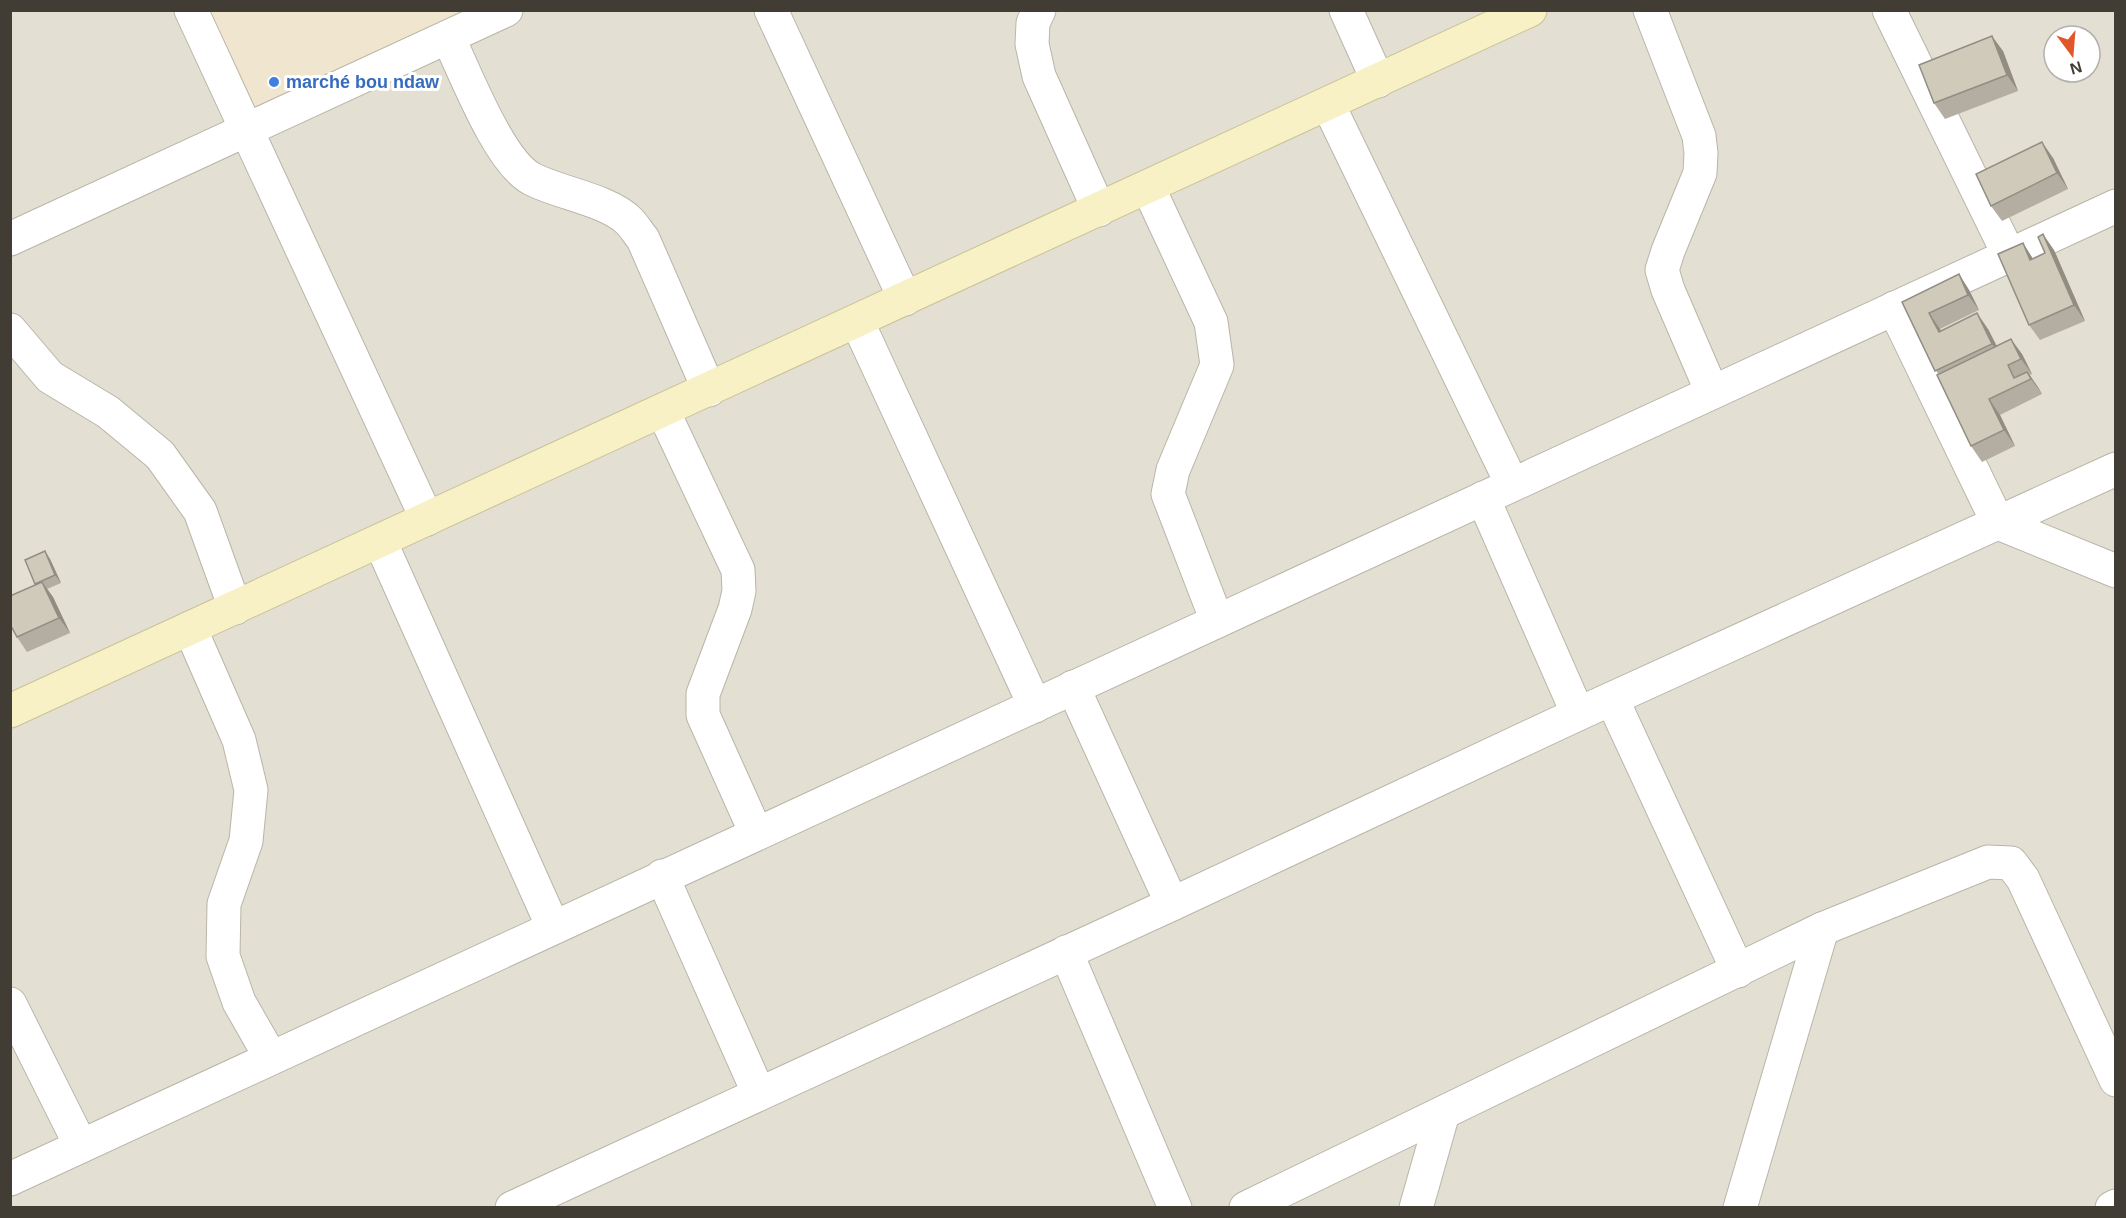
<svg xmlns="http://www.w3.org/2000/svg" width="2126" height="1218" font-family="Helvetica,sans-serif">
	<style>
		.residential { fill: #e3dfd2; fill-rule: evenodd }
		.commercial { fill: #f0e6d0 }
		.lines { fill: none; stroke-linecap: round; stroke-linejoin: round }
		.street-casing { stroke: #bab5a8; stroke-width: 35 }
		.secondary-casing { stroke: #cbc298; stroke-width: 35 }
		.street { stroke: #fff; stroke-width: 33 }
		.secondary { stroke: #f8f1c6; stroke-width: 33 }
		.wall { fill: #b3aea1 }
		.shaded-wall { fill: #928d83 }
		.building { fill: #d0cabb; stroke: #928d83; stroke-width: 1.5 }
		.shop-dot { fill: #3f7fe0; stroke: #fff; stroke-width: 2 }
		.labels { text-anchor: middle; dominant-baseline: central; stroke-width: 6; stroke-linejoin: round; paint-order: stroke }
		.shop-label { font-size: 18px; font-weight: bold; fill: #366cbe; stroke: #fff; text-anchor: start }
	</style>
	<rect width="100%" height="100%" fill="#f0ede4"/>
	<path class="residential" d="M11,11H2115V1207H11ZM2054,36H2090V72H2054Z"/>
	<path class="commercial" d="M200,11H472L381,53L247,111Z"/>
	<g class="lines">
		<g class="street-casing">
			<g id="street">
				<path d="M191,10L427,519"/>
				<path d="M771,10L905,299"/>
				<path d="M1039,10L1033,23L1032,44L1039,76L1099,210"/>
				<path d="M1346,10L1378,81"/>
				<path d="M1650,10L1699,136L1701,153L1700,173L1668,251L1662,270L1668,290L1712,392"/>
				<path d="M1889,10L2009,255"/>
				<path d="M448,37C465,72 499,162 532,179C559,193 608,200 629,221C634,226 638,233 643,239L709,390"/>
				<path d="M1328,104L1512,484"/>
				<path d="M1148,187L1211,322L1217,365L1173,470L1168,494L1217,621"/>
				<path d="M10,239L506,10"/>
				<path d="M1894,308L1998,523L2116,571"/>
				<path d="M857,321L1035,706"/>
				<path d="M10,330L50,377L108,412L160,455L200,511L235,608"/>
				<path d="M663,411L738,570L739,591L735,609L703,694V715L756,833"/>
				<path d="M1483,498L1578,714"/>
				<path d="M380,541L553,927"/>
				<path d="M190,628L239,740L251,790L246,841L224,904L223,956L239,1002L271,1058"/>
				<path d="M1073,687L1172,904"/>
				<path d="M1612,699L1738,971"/>
				<path d="M662,876L759,1094"/>
				<path d="M1066,952L1175,1208"/>
				<path d="M10,1004L81,1146"/>
				<path d="M10,1179L2116,206"/>
				<path d="M512,1208L1172,904L1578,714L2116,469"/>
				<path d="M1246,1208L1822,929L1988,862L2011,863L2023,879L2116,1080"/>
				<path d="M1416,1208L1443,1113"/>
				<path d="M1740,1208L1822,929"/>
				<path d="M2112,1208L2116,1206"/>
			</g>
		</g>
		<g class="secondary-casing">
			<path id="secondary" d="M10,711L1530,10"/>
		</g>
		<use href="#street" class="street"/>
		<use href="#secondary" class="secondary"/>
	</g>
	<g class="wall">
		<path d="M2003,51L2018,91L1945,119L1934,103Z"/>
		<path d="M2053,158L2068,189L2002,221L1991,206Z"/>
		<path d="M2023,243L2033,259L2054,250L2085,321L2040,340L2029,325Z"/>
		<path d="M1959,274L1969,290L1979,310L1940,329L1941,331L1988,329L1997,346L2022,354L2032,374L2030,375L2042,394L2000,415L2015,446L1982,462L1971,446L1938,374L1902,302Z"/>
		<path d="M50,559L61,583L47,589L53,597L70,633L27,652L17,637L36,585Z"/>
	</g>
	<g class="shaded-wall">
		<path d="M1992,36L2003,51L2018,91L2007,75Z"/>
		<path d="M2042,142L2053,158L2068,189L2057,173Z"/>
		<path d="M2043,234L2054,250L2085,321L2074,305Z"/>
		<path d="M2023,243L2033,259L2030,260Z"/>
		<path d="M1959,274L1969,290L1979,310L1968,295Z"/>
		<path d="M1929,313L1940,329L1949,348L1939,332Z"/>
		<path d="M1977,313L1988,329L2003,359L1992,344Z"/>
		<path d="M2011,339L2022,354L2032,374L2021,359Z"/>
		<path d="M2027,372L2038,387L2042,394L2031,379Z"/>
		<path d="M1989,399L2000,415L2015,446L2004,430Z"/>
		<path d="M45,551L50,559L61,583L55,575Z"/>
		<path d="M42,582L53,597L70,633L59,618Z"/>
	</g>
	<g class="building">
		<path d="M1992,36L2007,75L1934,103L1919,65Z"/>
		<path d="M2042,142L2057,173L1991,206L1976,174Z"/>
		<path d="M2043,234L2074,305L2029,325L1998,254L2023,243L2030,260L2045,253L2038,237Z"/>
		<path d="M1959,274L1968,295L1929,313L1939,332L1977,313L1992,344L1935,371L1902,302Z"/>
		<path d="M2011,339L2021,359L2008,365L2014,378L2027,372L2031,379L1989,399L2004,430L1971,446L1937,375Z"/>
		<path d="M45,551L55,575L35,584L25,560Z"/>
		<path d="M42,582L59,618L17,637L10,624V596Z"/>
	</g>
	<circle class="shop-dot" cx="274" cy="82" r="6"/>
	<g class="labels">
		<g class="shop-label">
			<text x="286" y="82">marché bou ndaw</text>
		</g>
	</g>
	<rect width="2126" height="1218" fill="none" stroke="#413d34" stroke-width="24"/>
	<g transform="translate(2072 54) rotate(164)"><circle r="28" fill="#ffffff" stroke="#b3b1ae" stroke-width="1.5"/>
	<path d="M0-4.5L10 22L0 15L-10 22Z" fill="#e15729"/>
	<text y="-9" font-size="16" font-weight="bold" text-anchor="middle" fill="#413d34">N</text>
	</g>
</svg>
